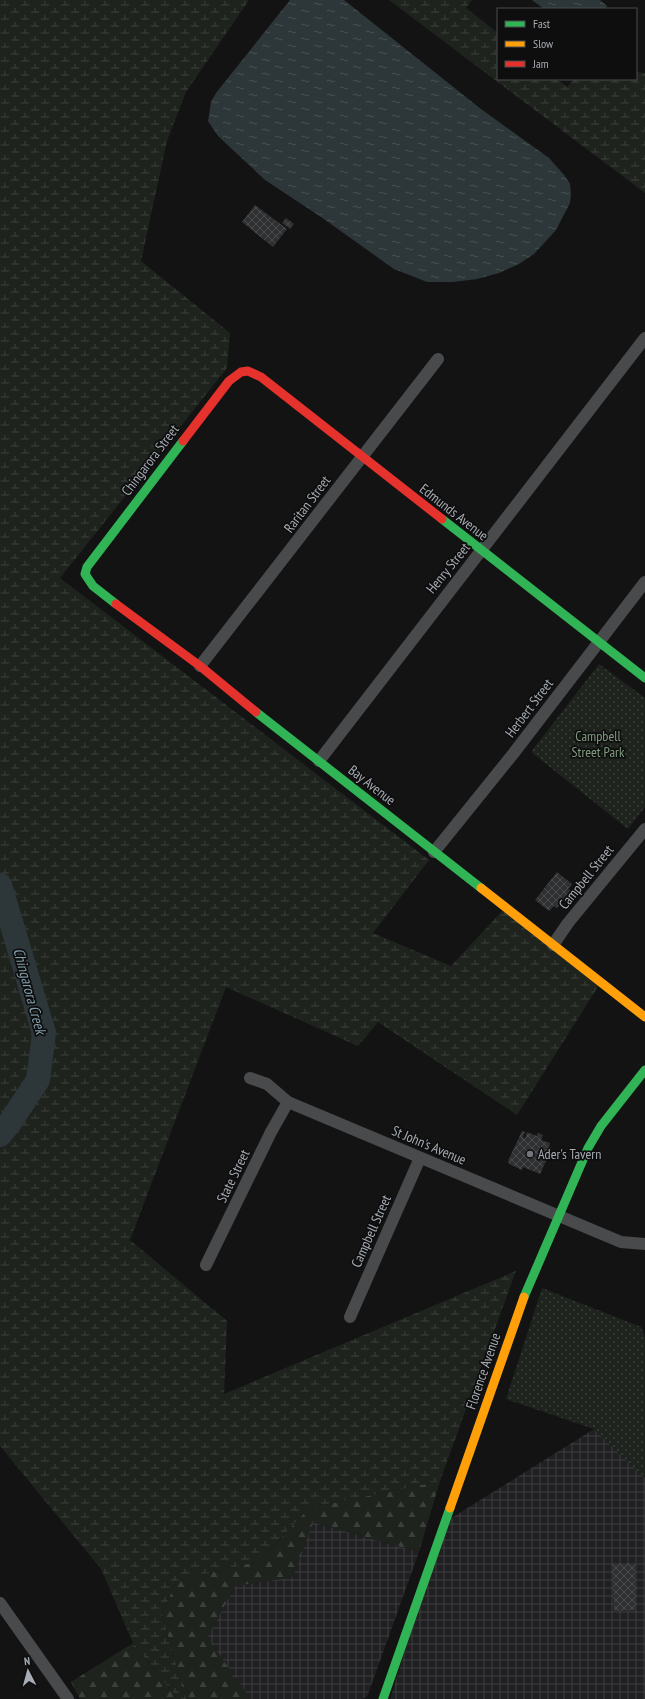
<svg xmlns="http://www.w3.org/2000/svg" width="645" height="1699" font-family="'PT Sans Narrow',sans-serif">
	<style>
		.industrial { fill: url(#industrial-grid) }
		.grass { fill: url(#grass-dots) }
		.forest { fill: url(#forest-firs) }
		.wetland { fill: url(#wetland-marsh) }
		.water { fill: url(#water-ripples) }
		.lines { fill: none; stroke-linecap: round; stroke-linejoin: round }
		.river { stroke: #2d3639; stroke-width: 24 }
		.building { fill: url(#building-cross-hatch) }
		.street { stroke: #484a4c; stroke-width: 12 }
		.fast { stroke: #30b455; stroke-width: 9 }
		.slow { stroke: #ff9f0a; stroke-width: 9 }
		.jam { stroke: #e5322d; stroke-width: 9 }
		.poi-dot { fill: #73767b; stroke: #0e0e0f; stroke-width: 1.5 }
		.labels { text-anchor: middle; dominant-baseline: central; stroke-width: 3.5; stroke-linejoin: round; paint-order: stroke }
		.street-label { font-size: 14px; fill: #a6acb3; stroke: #0e0e0f }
		.park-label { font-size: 14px; fill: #819c7f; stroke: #0e0e0f }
		.poi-label { font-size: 14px; fill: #a6acb3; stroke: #0e0e0f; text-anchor: start }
		.water-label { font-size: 15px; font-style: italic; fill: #809dab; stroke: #0e0e0f }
	</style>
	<defs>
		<pattern id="industrial-grid" width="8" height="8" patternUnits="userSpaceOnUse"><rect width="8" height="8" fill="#202022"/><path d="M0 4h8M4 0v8" fill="none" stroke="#3d3e40"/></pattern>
		<pattern id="grass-dots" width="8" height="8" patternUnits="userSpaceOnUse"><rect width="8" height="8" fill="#1e231e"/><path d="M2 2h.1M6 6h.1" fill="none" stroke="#3c403c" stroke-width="1.8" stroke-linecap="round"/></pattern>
		<pattern id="forest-firs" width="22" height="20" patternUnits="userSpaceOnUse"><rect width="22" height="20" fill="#1e231e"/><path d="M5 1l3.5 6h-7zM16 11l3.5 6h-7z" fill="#3c403c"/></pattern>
		<pattern id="wetland-marsh" width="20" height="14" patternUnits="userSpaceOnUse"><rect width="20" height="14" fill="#1e231e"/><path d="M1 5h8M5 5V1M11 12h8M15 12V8" fill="none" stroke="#3c403c"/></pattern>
		<pattern id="water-ripples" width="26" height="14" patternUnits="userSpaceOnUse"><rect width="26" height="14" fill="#2d3639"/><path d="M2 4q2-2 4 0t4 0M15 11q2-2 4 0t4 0" fill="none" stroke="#485053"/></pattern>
		<pattern id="building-cross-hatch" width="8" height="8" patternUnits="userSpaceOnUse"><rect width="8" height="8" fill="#2f3031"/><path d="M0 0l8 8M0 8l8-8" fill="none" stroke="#4a4b4c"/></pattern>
	</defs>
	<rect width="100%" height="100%" fill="#131314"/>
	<g class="industrial">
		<path d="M594,1429L645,1478V1699H390L445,1522Z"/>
		<path d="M312,1522L419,1552L367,1697L362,1699H249L243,1688L207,1638L235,1586L293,1577Z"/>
	</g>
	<g class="grass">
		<path d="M599,664L645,698V807L628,829L531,752Z"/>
		<path d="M542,1288L641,1327L645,1337V1478L594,1429L506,1399Z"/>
	</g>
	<g class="forest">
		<path d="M440,1481L419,1552L313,1522L293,1577L235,1586L207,1638L243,1688L249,1699H186L162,1615L176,1581L259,1561L309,1508Z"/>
		<path d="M133,1643L178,1699H80L71,1682Z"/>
	</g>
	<g class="wetland">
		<path d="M0,0H249L186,92L167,141L141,261L230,333L227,368L60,578L429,860L373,933L451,966L505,908L601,982L517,1115L378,1022L358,1046L226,987L130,1240L227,1321L224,1394L516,1271L440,1481L309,1508L259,1561L176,1581L162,1615L186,1699H178L133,1643L101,1569L0,1446Z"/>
		<path d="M389,0H472L466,8L498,33V79H557L567,87L574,79H636V72L645,73V193Z"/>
	</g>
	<g class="water">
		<path d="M290,0H344L481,109L549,158L565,176L570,184L571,194L570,203L556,230L534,254L519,264L499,273L477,279L453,282H427L394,269L321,217L265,180L218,136L208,121L211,102L216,93Z"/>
		<path d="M532,0H600L607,6L605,9H544Z"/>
	</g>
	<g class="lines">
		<path class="river" d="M0,885L44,1033L38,1080L9,1124L0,1135"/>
	</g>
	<g class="building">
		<path d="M255,205L287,229L273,247L242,222Z"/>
		<path d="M286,218L294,224L290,229L282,223Z"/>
		<path d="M557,872L572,884L568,889L571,891L557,908L554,906L549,911L535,900Z"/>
		<path d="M522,1131L525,1132L523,1137L525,1138L527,1132L537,1136L538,1133L543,1135L541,1140L550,1143L549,1147L552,1148L540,1174L523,1167L522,1170L509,1164L508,1161Z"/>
		<path d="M635,1563L636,1610L614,1611L612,1564Z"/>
	</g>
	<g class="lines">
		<g class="street">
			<path d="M200,666L438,359"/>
			<path d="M319,761L645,338"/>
			<path d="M434,852L513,754L645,582"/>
			<path d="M553,945L568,923L645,829"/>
			<path d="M250,1078L267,1084L288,1102L621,1242L645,1244"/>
			<path d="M206,1265L271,1132L288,1102"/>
			<path d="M350,1317L420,1158"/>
			<path d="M0,1603L68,1699"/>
		</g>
		<g class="fast">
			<path d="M442,519L645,678"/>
			<path d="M116,604L93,586L85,574L87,567L183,441"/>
			<path d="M256,712L481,888"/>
			<path d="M524,1297L588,1148L601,1126L645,1070"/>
			<path d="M383,1699L450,1508"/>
		</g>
		<g class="slow">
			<path d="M481,888L645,1017"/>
			<path d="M450,1508L524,1297"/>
		</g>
		<g class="jam">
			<path d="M183,441L229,381L241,372L248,371L261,377L442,519"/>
			<path d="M116,604L200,666L256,712"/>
		</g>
	</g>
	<circle class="poi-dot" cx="530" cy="1154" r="4"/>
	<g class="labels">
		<g class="street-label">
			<text transform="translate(150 460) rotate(-53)">Chingarora Street</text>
			<text transform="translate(307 504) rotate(-53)">Raritan Street</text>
			<text transform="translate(454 512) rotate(38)">Edmunds Avenue</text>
			<text transform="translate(448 568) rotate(-51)">Henry Street</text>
			<text transform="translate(529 708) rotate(-53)">Herbert Street</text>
			<text transform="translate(372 785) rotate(38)">Bay Avenue</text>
			<text transform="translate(586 877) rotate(-51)">Campbell Street</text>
			<text transform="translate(429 1145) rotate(23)">St John's Avenue</text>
			<text transform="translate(233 1176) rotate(-64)">State Street</text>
			<text transform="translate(371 1231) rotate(-66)">Campbell Street</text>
			<text transform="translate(483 1371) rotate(-71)">Florence Avenue</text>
		</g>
		<g class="park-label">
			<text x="598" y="736">Campbell<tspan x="598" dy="16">Street Park</tspan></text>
		</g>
		<g class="poi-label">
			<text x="538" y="1154">Ader's Tavern</text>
		</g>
		<g class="water-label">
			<text transform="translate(30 991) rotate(75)">Chingarora Creek</text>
		</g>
	</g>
	<rect x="497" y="8" width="140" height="72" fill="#0e0e0f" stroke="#4b4d51"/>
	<rect x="505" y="21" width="20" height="6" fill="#30b455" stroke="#4b4d51"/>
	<text x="533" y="28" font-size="12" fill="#a6acb3">Fast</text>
	<rect x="505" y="41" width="20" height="6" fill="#ff9f0a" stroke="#4b4d51"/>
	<text x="533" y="48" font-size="12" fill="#a6acb3">Slow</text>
	<rect x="505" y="61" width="20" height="6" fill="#e5322d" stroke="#4b4d51"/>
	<text x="533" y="68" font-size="12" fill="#a6acb3">Jam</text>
	<g transform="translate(28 1671) rotate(354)" stroke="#0e0e0f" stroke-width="3" paint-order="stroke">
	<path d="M0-3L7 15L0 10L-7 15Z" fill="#a6acb3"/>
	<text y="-6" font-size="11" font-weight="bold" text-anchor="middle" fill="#a6acb3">N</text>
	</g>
</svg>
